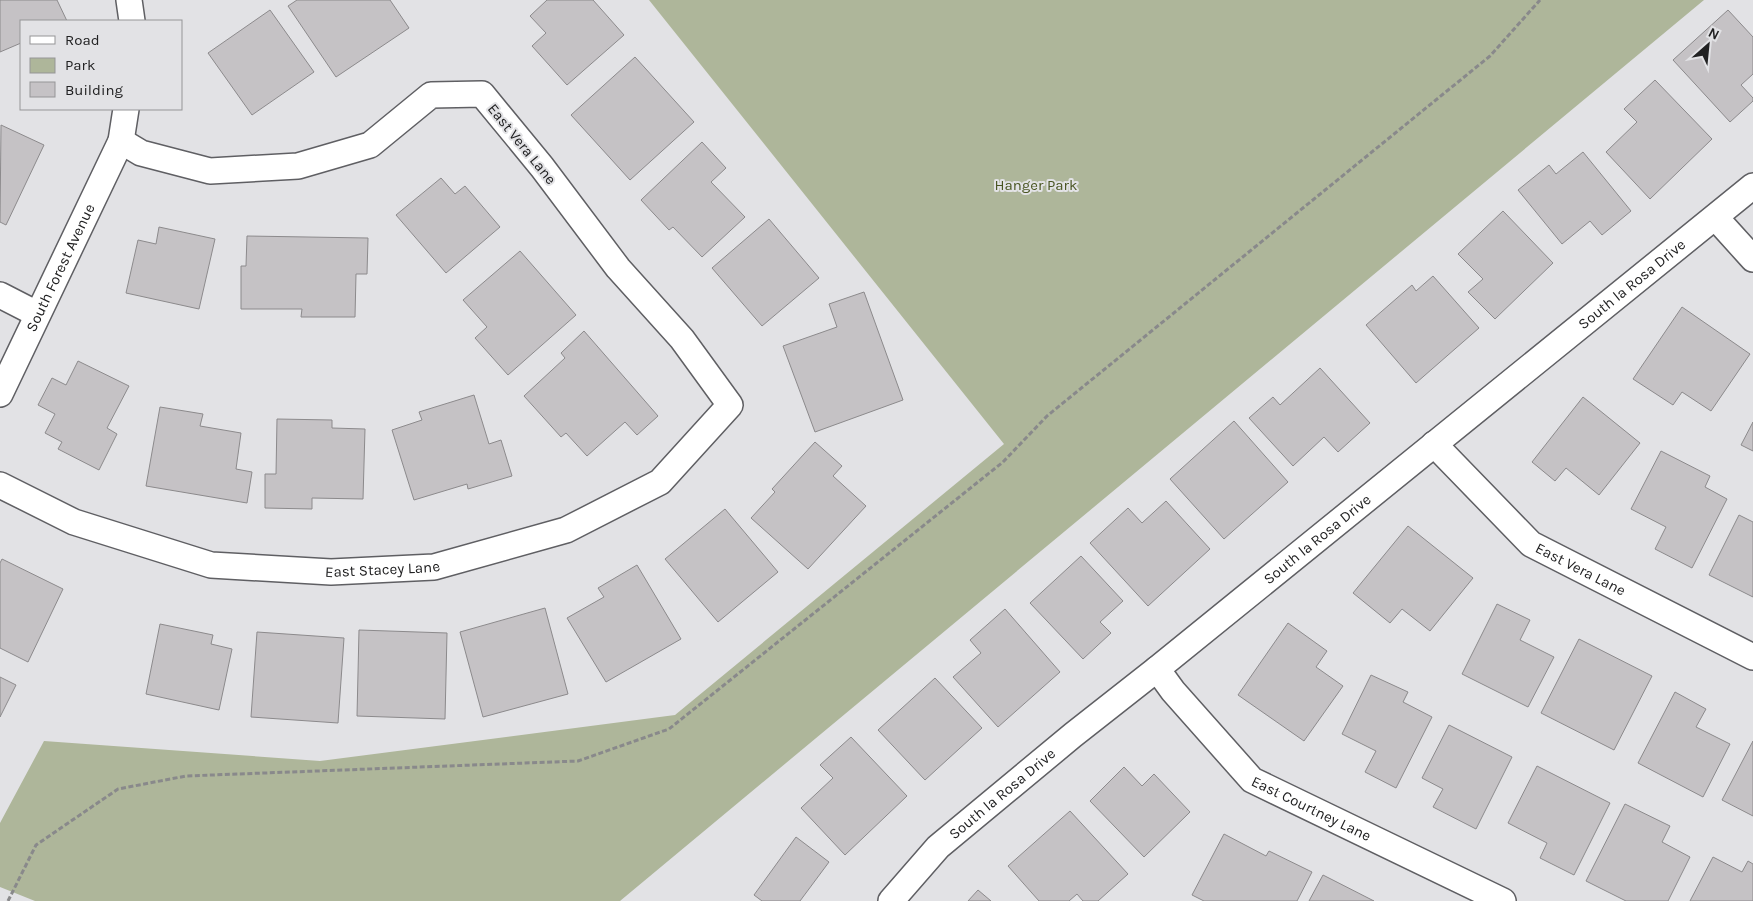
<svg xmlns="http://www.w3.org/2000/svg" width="1753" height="901" font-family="Karla,sans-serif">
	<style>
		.green { fill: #aeb69a }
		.building { fill: #c5c2c5; stroke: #8c8a8c }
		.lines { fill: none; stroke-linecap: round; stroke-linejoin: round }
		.street-casing { stroke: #5f5f63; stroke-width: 28 }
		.path { stroke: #89898b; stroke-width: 3; stroke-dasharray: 5 2.5; stroke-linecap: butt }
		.street { stroke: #fff; stroke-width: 25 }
		.labels { text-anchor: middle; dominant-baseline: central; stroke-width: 4; stroke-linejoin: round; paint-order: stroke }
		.street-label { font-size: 15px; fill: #212122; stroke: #e2e2e5 }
		.park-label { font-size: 15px; fill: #495521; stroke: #e2e2e5 }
	</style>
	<rect width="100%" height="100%" fill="#e2e2e5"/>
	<path class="green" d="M649,0H1704L620,901H35L0,887V823L44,741L320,761L675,715L1004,444Z"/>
	<g class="building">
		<path d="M0,0H57L67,21H21V43L0,52Z"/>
		<path d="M297,0H390L409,28L336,77L288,6Z"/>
		<path d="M547,0H593L624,35L567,85L532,46L546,33L530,16Z"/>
		<path d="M270,10L314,72L252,115L208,53Z"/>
		<path d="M1728,10L1753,37V74L1741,85L1753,98V101L1730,122L1673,60Z"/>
		<path d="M635,57L694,122L630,180L571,115Z"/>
		<path d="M1655,80L1712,139L1650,199L1606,152L1637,122L1624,109Z"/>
		<path d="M1,125L44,145L6,225L0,222Z"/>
		<path d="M702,142L726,168L711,182L745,217L702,257L673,227L669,230L641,200Z"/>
		<path d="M1583,152L1631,211L1602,235L1590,221L1562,244L1518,190L1549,165L1556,174Z"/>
		<path d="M441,178L455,194L465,186L500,227L446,273L396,215Z"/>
		<path d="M1503,211L1553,263L1495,319L1468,292L1483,279L1458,254Z"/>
		<path d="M769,219L819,278L762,326L712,268Z"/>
		<path d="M159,227L215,239L199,309L126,293L138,240L156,244Z"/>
		<path d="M247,236L368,238L367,274H356L355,317H301L302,309H241V266H246Z"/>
		<path d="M520,251L576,315L508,375L475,338L487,327L463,300Z"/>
		<path d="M1433,276L1479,328L1416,383L1366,325L1412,285L1416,291Z"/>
		<path d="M864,292L903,400L815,432L783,346L837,327L829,304Z"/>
		<path d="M1682,307L1750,354L1711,411L1682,392L1673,405L1633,379Z"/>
		<path d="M584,331L658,416L637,435L625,422L587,456L566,433L561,437L524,396L565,358L561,353Z"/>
		<path d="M78,361L129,386L107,428L117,434L99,470L58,449L62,442L45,433L55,414L38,405L52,378L66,385Z"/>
		<path d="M1320,368L1370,423L1338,452L1324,437L1293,466L1249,418L1273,397L1280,405Z"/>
		<path d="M474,395L489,444L501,440L512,476L468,489L467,484L414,500L392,430L422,420L419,412Z"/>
		<path d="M1583,397L1640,443L1599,495L1566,468L1555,481L1532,462Z"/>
		<path d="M160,407L203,414L200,426L241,433L236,469L252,472L247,503L146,486Z"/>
		<path d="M277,419L332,420V428L365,429L363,499L312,498V509L265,508V474H276Z"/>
		<path d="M1234,421L1288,482L1224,539L1170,479Z"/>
		<path d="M1753,422V451L1741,445Z"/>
		<path d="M815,442L842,466L833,476L866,506L808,569L751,518L775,492L772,489Z"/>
		<path d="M1661,451L1710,476L1705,487L1727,499L1692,568L1655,549L1666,527L1631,509Z"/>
		<path d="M1166,501L1210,549L1148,606L1090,543L1128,508L1142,523Z"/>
		<path d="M725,509L778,572L718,622L665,559Z"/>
		<path d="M1739,515L1753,522V597L1709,575Z"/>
		<path d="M1408,526L1473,578L1430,631L1402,609L1390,623L1353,593Z"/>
		<path d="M1081,556L1123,601L1100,622L1111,633L1083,659L1030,603Z"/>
		<path d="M2,559L63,589L28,662L0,648V563Z"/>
		<path d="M637,565L681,639L606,682L567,618L604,597L598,588Z"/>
		<path d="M1497,604L1530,620L1520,640L1554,657L1528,707L1462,674Z"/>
		<path d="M545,608L568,694L483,717L460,632Z"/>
		<path d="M1005,609L1060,672L998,727L953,677L981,653L970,640Z"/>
		<path d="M1288,623L1327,651L1316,667L1343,686L1304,741L1238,695Z"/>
		<path d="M160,624L213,635L211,644L232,649L219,710L146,694Z"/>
		<path d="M359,630L447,633L445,719L357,716Z"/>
		<path d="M257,632L344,638L338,723L251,717Z"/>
		<path d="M1579,639L1652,676L1614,750L1541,713Z"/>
		<path d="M1371,675L1408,692L1403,702L1432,717L1396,788L1365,772L1376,751L1342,734Z"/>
		<path d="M0,677L16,685L0,717Z"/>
		<path d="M935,678L982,728L925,780L878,730Z"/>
		<path d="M1675,692L1706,709L1696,727L1730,744L1703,797L1638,763Z"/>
		<path d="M1449,725L1512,757L1476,829L1433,807L1443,789L1422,778Z"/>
		<path d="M851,737L907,796L845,855L801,808L833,778L820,765Z"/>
		<path d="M1753,741V816L1722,800Z"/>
		<path d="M1537,766L1610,803L1574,875L1540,858L1547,843L1508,823Z"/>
		<path d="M1124,767L1142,786L1154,774L1190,812L1144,857L1090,801Z"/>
		<path d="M1625,804L1670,826L1662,842L1690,857L1668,901H1626L1586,881Z"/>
		<path d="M1070,811L1128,874L1098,901H1083L1077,894L1069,901H1039L1008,866Z"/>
		<path d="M1224,834L1266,856L1269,851L1312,872L1297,901H1204L1192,895Z"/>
		<path d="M796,837L829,862L800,901H762L754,895Z"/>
		<path d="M1713,857L1742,872L1748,861L1753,864V901H1690Z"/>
		<path d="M1323,875L1374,901H1309Z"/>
		<path d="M978,890L991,901H968Z"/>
	</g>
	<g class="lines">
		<g class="street-casing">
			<g id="street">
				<path d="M129,0L132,21"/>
				<path d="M1716,218L1753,259"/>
				<path d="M0,295L37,314"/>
				<path id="s1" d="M0,394L121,141L126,109"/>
				<path id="s2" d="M1434,444L1531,544L1753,657"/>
				<path id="s3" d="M0,485L74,522L211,565L331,572L434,567L566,530L660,482L730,405L682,339L618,268L542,167L482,94L431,95L370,145L298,166L210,171L141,153L121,141"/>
				<path id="s4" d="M1157,669L1173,691L1252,780L1503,901"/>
				<path id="s5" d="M891,901L938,847L1073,735L1157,669L1753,186"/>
			</g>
		</g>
		<path class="path" d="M8,901L36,845L118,789L186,776L578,761L669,729L1003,462L1047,416L1490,56L1540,0"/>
		<use href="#street" class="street"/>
	</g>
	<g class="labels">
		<g class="street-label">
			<text transform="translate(522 144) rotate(51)">East Vera Lane</text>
			<text stroke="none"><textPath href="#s1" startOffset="140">South Forest Avenue</textPath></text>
			<text stroke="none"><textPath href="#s5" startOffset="965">South la Rosa Drive</textPath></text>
			<text stroke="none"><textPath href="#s5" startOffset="560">South la Rosa Drive</textPath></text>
			<text stroke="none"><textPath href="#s3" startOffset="398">East Stacey Lane</textPath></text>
			<text stroke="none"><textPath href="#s2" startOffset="195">East Vera Lane</textPath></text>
			<text stroke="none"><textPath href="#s5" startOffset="155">South la Rosa Drive</textPath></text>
			<text stroke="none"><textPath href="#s4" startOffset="212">East Courtney Lane</textPath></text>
		</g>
		<g class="park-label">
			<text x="1036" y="185">Hanger Park</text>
		</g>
	</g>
	<rect x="20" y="20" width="162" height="90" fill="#e2e2e5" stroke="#959597"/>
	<rect x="30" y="36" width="25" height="8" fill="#ffffff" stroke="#959597"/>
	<text x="65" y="45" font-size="15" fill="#212122">Road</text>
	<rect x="30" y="58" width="25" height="15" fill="#aeb69a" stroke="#959597"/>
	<text x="65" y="70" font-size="15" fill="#212122">Park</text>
	<rect x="30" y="82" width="25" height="15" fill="#c5c2c5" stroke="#959597"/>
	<text x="65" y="95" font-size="15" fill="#212122">Building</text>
	<g transform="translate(1708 45) rotate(27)" stroke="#e2e2e5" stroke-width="4" paint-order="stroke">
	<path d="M0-4L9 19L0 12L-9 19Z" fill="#212122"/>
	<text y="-8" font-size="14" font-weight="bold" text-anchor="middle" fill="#212122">N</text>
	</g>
</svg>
